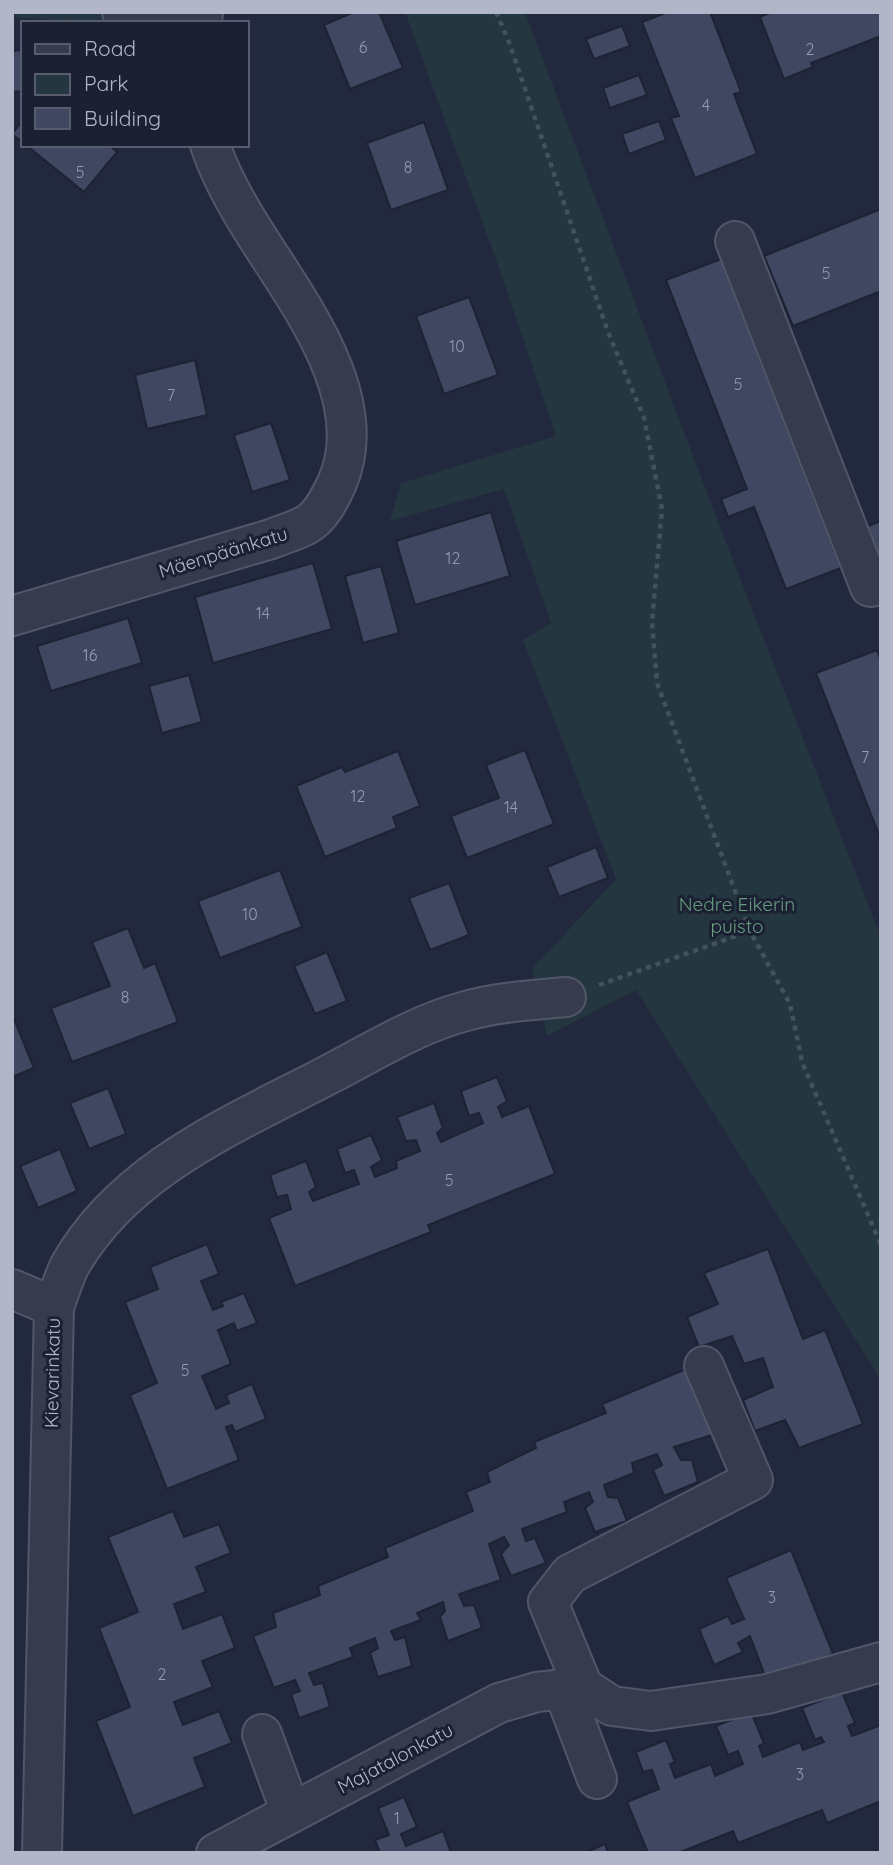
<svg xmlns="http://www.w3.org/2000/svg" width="893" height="1865" font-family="Quicksand,sans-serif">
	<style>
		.green { fill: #24363f }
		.forest { fill: url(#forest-firs) }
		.building { fill: #404760; stroke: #1d2235; stroke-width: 2 }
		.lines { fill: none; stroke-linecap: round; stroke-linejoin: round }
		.minor-casing { stroke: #515669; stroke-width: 42 }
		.path { stroke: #42535c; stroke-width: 4.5; stroke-dasharray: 5 5; stroke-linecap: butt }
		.minor { stroke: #363b4e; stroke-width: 38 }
		.labels { text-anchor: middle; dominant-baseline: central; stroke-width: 6; stroke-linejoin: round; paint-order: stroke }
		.number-label { font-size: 16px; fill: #969aaf }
		.street-label { font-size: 19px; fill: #b2b6c9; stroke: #1b2033 }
		.park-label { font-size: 19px; fill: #679c7e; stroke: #1b2033 }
	</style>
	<defs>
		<pattern id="forest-firs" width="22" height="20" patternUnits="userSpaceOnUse" patternTransform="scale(1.75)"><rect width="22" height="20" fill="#24363f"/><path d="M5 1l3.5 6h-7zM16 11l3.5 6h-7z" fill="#415159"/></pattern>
	</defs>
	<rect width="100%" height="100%" fill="#22283e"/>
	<path class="green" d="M405,12H525L720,527L881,937V1380L636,990L547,1036L532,969L616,879L523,640L551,623L504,489L390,521L401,483L556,436L497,262Z"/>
	<path class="forest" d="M12,12H171V23H87L12,17Z"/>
	<g class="building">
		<path d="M354,12H379L403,68L350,89L324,25Z"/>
		<path d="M668,12H710L741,92L734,94L757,154L695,178L671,118L679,116L642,22Z"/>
		<path d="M772,12H881V36L811,63L813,67L784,79L760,17Z"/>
		<path d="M622,26L630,46L594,59L586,39Z"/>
		<path d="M23,50V91L12,92V51Z"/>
		<path d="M639,75L647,95L610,108L603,88Z"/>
		<path d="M23,120V143L12,134Z"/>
		<path d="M659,121L666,140L629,154L622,134Z"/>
		<path d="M424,122L448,190L391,210L367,143Z"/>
		<path d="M26,145H109L117,152L84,192Z"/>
		<path d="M881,209V291L793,326L764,256Z"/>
		<path d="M721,259L841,568L786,589L754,507L728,517L721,499L747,489L666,280Z"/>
		<path d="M469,297L498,375L444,394L416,316Z"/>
		<path d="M195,360L207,415L147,429L135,375Z"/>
		<path d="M271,423L290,480L252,492L234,435Z"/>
		<path d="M491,512L510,576L415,605L396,541Z"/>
		<path d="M881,521V561L877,562L863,528Z"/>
		<path d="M313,563L332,629L213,663L195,597Z"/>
		<path d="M381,566L399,633L363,643L345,576Z"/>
		<path d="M128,618L142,663L51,691L37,646Z"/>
		<path d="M877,650L881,661V840L816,673Z"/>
		<path d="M189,675L202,722L162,733L149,686Z"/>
		<path d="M525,750L554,824L467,858L451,816L499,798L486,765Z"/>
		<path d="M398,751L420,806L393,817L397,828L325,857L296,786L342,767L345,772Z"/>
		<path d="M596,847L608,878L559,897L547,867Z"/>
		<path d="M280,870L302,927L220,958L198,901Z"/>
		<path d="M449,883L469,935L430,950L409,898Z"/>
		<path d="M128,928L144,968L155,963L178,1022L72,1062L51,1008L110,986L92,942Z"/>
		<path d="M327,952L347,1001L315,1014L294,966Z"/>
		<path d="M12,1014L34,1068L12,1077Z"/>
		<path d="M497,1077L507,1101L498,1107L502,1117L529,1106L555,1174L428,1225L431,1232L295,1286L269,1218L291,1209L287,1195L277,1197L270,1175L306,1161L316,1187L309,1192L313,1201L359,1184L354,1170L345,1173L337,1149L371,1135L382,1160L371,1167L375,1177L397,1168L396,1161L420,1151L416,1140L406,1141L397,1117L434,1103L443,1128L437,1133L441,1142L483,1123L479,1113L469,1116L461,1091Z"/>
		<path d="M108,1088L126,1134L89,1149L70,1103Z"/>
		<path d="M60,1149L77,1191L38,1208L20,1166Z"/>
		<path d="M207,1244L219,1274L201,1281L213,1310L223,1306L221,1302L244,1293L257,1323L237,1331L234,1323L218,1330L231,1364L202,1376L216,1409L229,1403L226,1395L252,1384L266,1419L235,1432L232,1425L226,1427L239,1460L167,1489L130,1395L157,1383L125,1302L158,1289L150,1267Z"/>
		<path d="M768,1249L803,1339L825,1330L863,1424L799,1448L785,1420L755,1431L743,1400L773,1387L763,1358L744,1364L732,1336L699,1347L687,1317L718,1304L704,1273Z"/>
		<path d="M691,1367L718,1433L674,1447L681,1460H692L698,1482L664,1496L653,1470L662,1465L657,1454L632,1463L634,1473L604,1485L608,1497L618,1498L627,1521L595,1532L585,1508L593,1502L589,1492L564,1502L567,1512L522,1529L526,1541L535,1538L546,1563L511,1576L501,1554L509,1545L504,1537L489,1544L501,1580L459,1594L464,1606L474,1605L482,1628L448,1641L440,1617L445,1611L443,1602L417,1613L421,1620L391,1631L395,1640L405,1637L412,1666L378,1677L370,1653L378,1648L375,1638L350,1648L353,1657L309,1673L314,1685L323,1683L330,1707L299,1718L291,1694L300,1691L295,1680L274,1688L253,1636L276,1627L273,1613L320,1595L318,1586L388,1557L385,1548L473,1511L466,1492L490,1482L487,1472L536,1448L534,1442L606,1413L602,1404Z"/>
		<path d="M173,1511L184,1537L219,1524L231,1553L196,1567L206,1592L174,1604L183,1629L222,1614L235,1648L202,1661L213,1687L174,1702L183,1725L219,1711L232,1743L194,1758L205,1787L133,1816L96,1721L130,1707L99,1628L138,1612L108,1537Z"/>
		<path d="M791,1550L833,1654L767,1681L750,1636L738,1643L743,1652L714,1665L699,1629L728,1616L732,1624L744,1619L726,1578Z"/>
		<path d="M842,1692L855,1723L848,1726L852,1736L881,1725V1801L827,1823L822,1810L738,1843L733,1831L678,1853H648L627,1802L659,1789L652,1770L643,1772L636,1752L666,1740L675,1762L670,1764L675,1778L711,1764L715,1776L743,1764L738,1751L728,1755L716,1726L751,1712L764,1743L759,1746L763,1757L800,1742L803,1750L824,1742L821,1737L815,1740L802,1708Z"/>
		<path d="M404,1797L417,1827L401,1834L406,1846L443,1831L451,1853H380L375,1840L389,1835L378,1808Z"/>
		<path d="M605,1844L608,1853H584Z"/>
	</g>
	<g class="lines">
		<g class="minor-casing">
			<g id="minor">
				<path d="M122,12L203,14"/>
				<path d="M735,241L870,587L881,585"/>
				<path d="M12,616L271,539C283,534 295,531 306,525C321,517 330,498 337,483C374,399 298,302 256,235C238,207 221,177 210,145"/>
				<path d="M12,1289L54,1307"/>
				<path d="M704,1366L753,1480L570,1574L548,1602L583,1687L612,1706L651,1711L767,1694L881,1662"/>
				<path d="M563,1689L597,1779"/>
				<path d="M262,1734L291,1813"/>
				<path d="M42,1853L54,1307C59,1294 63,1280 69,1267C123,1170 232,1125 326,1076C371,1053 416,1024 466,1011C498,1002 533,1000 566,997"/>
				<path d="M216,1853L499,1703L537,1692L583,1687"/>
			</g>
		</g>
		<g class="path">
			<path d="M496,12L509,42L608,332L644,418L662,509L652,622L657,683L750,931L790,1004L802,1062L881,1245"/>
			<path d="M599,985L750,931"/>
		</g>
		<use href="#minor" class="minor"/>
	</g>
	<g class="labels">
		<g class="number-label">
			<text x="363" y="47">6</text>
			<text x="810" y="49">2</text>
			<text x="706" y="105">4</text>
			<text x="408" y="167">8</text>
			<text x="80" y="172">5</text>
			<text x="826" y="273">5</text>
			<text x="457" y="346">10</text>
			<text x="738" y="384">5</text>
			<text x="171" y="395">7</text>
			<text x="453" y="558">12</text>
			<text x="263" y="613">14</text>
			<text x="90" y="655">16</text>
			<text x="865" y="757">7</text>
			<text x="358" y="796">12</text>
			<text x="511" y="807">14</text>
			<text x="250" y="914">10</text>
			<text x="125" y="997">8</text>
			<text x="449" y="1180">5</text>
			<text x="185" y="1370">5</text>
			<text x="772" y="1597">3</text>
			<text x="162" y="1674">2</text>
			<text x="800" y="1774">3</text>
			<text x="397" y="1818">1</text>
		</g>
		<g class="street-label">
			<text transform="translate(223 552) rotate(-17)">Mäenpäänkatu</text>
			<text transform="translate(52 1373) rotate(-89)">Kievarinkatu</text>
			<text transform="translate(395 1758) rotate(-28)">Majatalonkatu</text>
		</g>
		<g class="park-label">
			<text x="737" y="904">Nedre Eikerin<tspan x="737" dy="22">puisto</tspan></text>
		</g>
	</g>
	<rect width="893" height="1865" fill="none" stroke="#b2b6c9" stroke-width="28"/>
	<rect x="21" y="21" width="228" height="126" fill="#1b2033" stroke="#575c6f" stroke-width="2"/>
	<rect x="35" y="44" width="35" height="10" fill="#363b4e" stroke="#575c6f" stroke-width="2"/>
	<text x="84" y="56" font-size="21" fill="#b2b6c9">Road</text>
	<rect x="35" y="74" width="35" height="21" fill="#24363f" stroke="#575c6f" stroke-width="2"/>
	<text x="84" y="91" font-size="21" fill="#b2b6c9">Park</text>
	<rect x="35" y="108" width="35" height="21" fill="#404760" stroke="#575c6f" stroke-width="2"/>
	<text x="84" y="126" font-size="21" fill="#b2b6c9">Building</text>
</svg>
